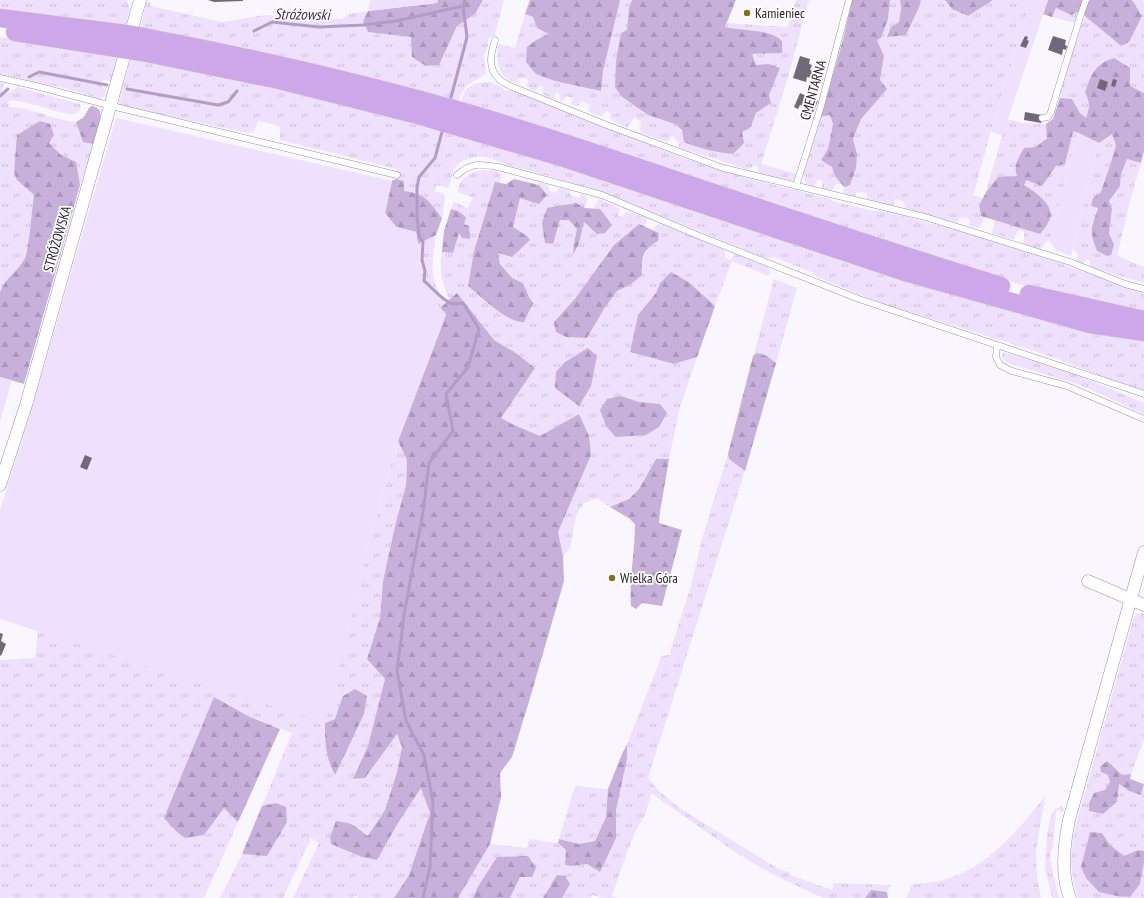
<svg xmlns="http://www.w3.org/2000/svg" width="1144" height="898" font-family="'PT Sans Narrow',sans-serif">
	<style>
		.grass { fill: url(#grass-tufts); fill-rule: evenodd }
		.forest { fill: url(#forest-firs) }
		.garden { fill: #efe0fd }
		.lines { fill: none; stroke-linecap: round; stroke-linejoin: round }
		.stream { stroke: #b39dc6; stroke-width: 3 }
		.building { fill: #716879 }
		.service-casing { stroke: #9b91a4; stroke-width: 7 }
		.minor-casing { stroke: #9b91a4; stroke-width: 13 }
		.primary-casing { stroke: #d7d7d8; stroke-width: 19 }
		.service { stroke: #fff; stroke-width: 6 }
		.minor { stroke: #fff; stroke-width: 12 }
		.primary { stroke: #cea7eb; stroke-width: 18 }
		.primary-bridge-casing { stroke: #d7d7d8; stroke-width: 19; stroke-linecap: butt }
		.primary-bridge { stroke: #cea7eb; stroke-width: 18 }
		.poi-dot { fill: #817213; stroke: #fff; stroke-width: 1.5 }
		.labels { text-anchor: middle; dominant-baseline: central; stroke-width: 3.5; stroke-linejoin: round; paint-order: stroke }
		.poi-label { font-size: 14px; fill: #231f27; stroke: #fff; text-anchor: start }
		.street-label { font-size: 14px; fill: #231f27; stroke: #fff }
		.water-label { font-size: 15px; font-style: italic; fill: #47295d; stroke: #fff }
	</style>
	<defs>
		<pattern id="grass-tufts" width="24" height="20" patternUnits="userSpaceOnUse"><rect width="24" height="20" fill="#efe0fd"/><path d="M3 7l-1-3M5 7V3M7 7l1-3M15 17l-1-3M17 17v-4M19 17l1-3" fill="none" stroke="#cdc0d9"/></pattern>
		<pattern id="forest-firs" width="22" height="20" patternUnits="userSpaceOnUse"><rect width="22" height="20" fill="#c7b0da"/><path d="M5 1l3.5 6h-7zM16 11l3.5 6h-7z" fill="#ab97bb"/></pattern>
	</defs>
	<rect width="100%" height="100%" fill="#faf6fe"/>
	<g class="grass">
		<path d="M0,0H127L130,9L125,27L0,10Z"/>
		<path d="M483,0H504L495,35L488,39V46L484,55L486,73C469,87 466,79 458,103L140,29L147,1L151,3L150,6L222,22L265,15L343,19L348,14L368,11L363,21L368,32L412,37L426,66L439,65L457,26L475,14Z"/>
		<path d="M620,0H632L629,8L627,30L675,124L696,147L711,151L733,154L742,132L750,128L756,113L771,103L769,95L780,68L768,64L756,65L751,54H774L737,29L725,27L727,23L787,27L796,0H809L788,77L761,164L797,174L793,181L762,174L758,171V167L754,166L748,170L707,156L685,150L679,147V142L672,136L667,142L641,133L640,130L641,122L634,117L627,128L613,121L610,118L611,113L606,111L602,116L592,113L588,111L590,105L582,101L578,106L573,105L571,103L573,99L567,96L563,100L560,101V94L556,92L554,99L544,95L542,92L543,87L540,86L535,91L530,89L527,86L528,80L526,78H520L515,83C498,77 495,60 499,44L515,48L525,14L533,17L537,28L550,34L536,40L583,87L600,91L603,71Z"/>
		<path d="M890,0H900L901,7L899,22L891,27L887,36L891,35L919,7L921,0H945L952,9L967,16L993,0H1031L991,131L973,196L984,198L1007,119L1023,123L1046,124L1047,137L1036,147L1017,176L998,177L987,191L979,205L981,216L984,217L980,228L969,226L970,220L966,217L959,218L957,223L905,208L904,202L895,199L894,205H889L867,199V193L856,192V197L844,193V187L850,185L857,154L853,139L861,119L873,105L880,80L884,56L877,40L888,19Z"/>
		<path d="M1132,0H1143L1144,2V93L1130,86L1104,60L1094,70L1085,92C1090,103 1090,106 1086,118L1080,113L1072,99L1060,98L1062,86L1082,24L1085,16L1121,46L1142,16Z"/>
		<path d="M1056,8L1070,15L1080,11L1075,23L1052,17Z"/>
		<path d="M0,37L50,43L117,55L111,81L104,80L101,82L103,89L107,90L105,96L100,99L68,89L0,74Z"/>
		<path d="M131,57L327,98L1144,337V390L1109,379L1044,354L881,303L817,277L811,272L774,257L768,259L613,196C579,184 545,175 511,166C502,164 494,158 485,157C477,156 468,158 461,162C449,169 454,181 447,188L437,185L435,188L436,192L442,193L445,196L442,218L430,202L411,192L404,191L403,181L396,179L397,169L280,140V127L277,125L258,121L254,131L247,133L118,105Z"/>
		<path d="M0,82L4,83L2,90L7,94L18,87L80,104L81,108C79,110 78,113 74,114C72,115 68,114 65,113C51,111 19,98 8,101L9,107C32,107 53,120 76,122L83,142L93,144L87,166L80,185L76,163L61,155L49,143L17,180L34,195C32,207 29,253 24,260C16,273 6,277 0,292Z"/>
		<path d="M491,82L505,90L514,91L686,159L747,178L830,199L835,202L874,211C887,209 908,218 921,221C992,238 1061,264 1130,288L1144,294V313L1057,294L1012,282L461,104C462,100 463,95 465,91C470,83 482,82 491,82Z"/>
		<path d="M830,115L833,124L828,149L835,176L842,184H836L832,191L822,188V180H817L814,187L805,183L803,173L821,117Z"/>
		<path d="M1073,130L1077,132L1050,241L1046,242L1040,250L1024,244V232L1019,230L1015,235L1014,240L992,233L995,220L1040,234L1036,193L1023,184L1026,179L1042,185L1056,166Z"/>
		<path d="M1112,134L1116,145L1092,224L1114,244L1109,234L1112,209L1109,201L1120,186L1121,174L1127,159L1141,163L1132,193L1117,256L1144,267V283L1090,267V261L1086,259L1084,263L1081,264L1077,261L1078,254L1073,249L1099,143Z"/>
		<path d="M483,170L496,171L500,174L501,179L499,183L495,182L474,251L468,286L533,303L529,297L523,283L512,278L500,264L498,253L512,257L519,250L527,236L513,227L520,197L539,204L538,182L548,185L550,191L556,193L559,188L570,191V195L579,198L582,194L588,197L585,208L576,203L560,219L569,220L577,229L574,243H579L584,222L600,209L594,208L599,199L619,208L618,216L622,217L627,211L647,218V221L644,226L638,225L614,245L574,300L554,322L587,338L604,309L617,291L630,285L649,246L659,233L653,230L658,223L725,250V258L731,260L732,257L736,254L768,267L770,271L768,276L732,261L715,306L690,283H660L656,293L638,315L630,352L674,364L697,357L680,407L669,459H656L639,489L629,499L610,507L597,498L584,503L576,516L570,548L563,556L558,532L591,455L579,414L540,436L514,425L501,418L535,368L516,353L494,340L457,293L449,300C442,281 439,272 442,252L453,253L459,233L462,238L470,239L458,211L451,209L453,203L455,202L467,208L473,198C467,194 463,195 458,192C458,178 471,172 483,170Z"/>
		<path d="M436,235C434,250 430,268 435,283C437,290 442,297 445,304L440,308L424,290L418,244Z"/>
		<path d="M774,279L797,288L776,363L767,356L757,354L754,355Z"/>
		<path d="M1003,352L1065,370L1144,403V414L1078,384L1008,363L1002,358Z"/>
		<path d="M398,441L407,460L406,485L395,526L383,581L380,618L367,659L385,679L368,746L354,779L365,778L397,734L402,747L397,772L385,810L368,837L357,826L377,860L398,823L421,787L430,813L409,875L394,898H359L354,895L353,898H293L319,843L311,838L283,898H220L242,854L267,855L271,846L275,803L262,806L292,733L248,716L214,697L204,835L224,808L238,822L204,898H0V660L35,658L38,631L325,722L367,550ZM335,719V774C324,756 325,743 325,723Z"/>
		<path d="M728,454L729,459L745,471L648,778L659,791L681,809L777,868L790,873V875L832,890L834,883L891,885L887,892L871,890L865,898H823L776,876L735,852L651,793L646,813L637,828L627,852L612,896L617,898H604L592,895L590,898H562L570,884L549,886L543,898H510L520,877L497,857L477,888L473,898H458L490,844L527,848L529,839L558,843L566,850L571,866L587,864L600,872L616,838V810L627,759V744L658,666L661,656L669,655L691,586L702,539Z"/>
		<path d="M1142,613L1144,614V740L1131,774L1122,775L1115,769L1101,772L1108,775L1110,782L1105,790L1089,803V811L1103,814L1117,803L1119,784L1129,791L1143,790L1144,784V851L1138,850L1124,856L1110,845L1102,833L1090,832L1140,884L1144,863V898H1078C1070,872 1070,859 1074,832L1134,617L1137,614Z"/>
		<path d="M575,786L608,789L606,817L595,841L579,844L559,839Z"/>
		<path d="M1045,796L1036,851L1037,877L1041,898H907L911,885C920,883 930,883 939,881C985,871 1017,832 1045,796Z"/>
		<path d="M1062,806L1064,809V811L1062,812L1059,810L1056,811L1053,846L1050,854L1052,869L1059,898H1052L1045,868L1047,834L1052,813L1055,809Z"/>
	</g>
	<g class="forest">
		<path d="M438,0H483L475,14L457,26L439,65L426,66L412,57L411,37L368,32L363,21L368,11L437,3Z"/>
		<path d="M530,0H620L603,71L601,91L555,81L536,74L526,62L527,47L536,40L549,34L537,28L533,17L525,14Z"/>
		<path d="M632,0H736L725,27C742,31 770,29 782,41V53L752,54L756,65L768,64L780,68L769,95L771,103L756,113L750,128L742,132L744,143L733,154C715,152 700,149 684,142L682,130L675,124L648,115L621,96L615,87L616,62L621,33L627,30L629,8Z"/>
		<path d="M852,0H890L888,19L881,38L877,40L884,56L880,80L887,89L861,119L853,139L857,154L856,168L850,185L844,187L835,176L832,167L821,160L828,149L833,124L830,115L821,117L844,36Z"/>
		<path d="M900,0H921L919,7L906,35L887,37L891,27L899,22L901,8Z"/>
		<path d="M945,0H993L968,16L952,9Z"/>
		<path d="M1048,0H1084L1080,11L1071,15L1056,8L1052,17L1043,14Z"/>
		<path d="M1090,0H1132L1142,16L1129,42L1121,46L1085,16L1084,13Z"/>
		<path d="M1114,58L1130,68V86L1144,93V151L1141,163L1127,159L1121,174L1120,186L1109,201L1112,209L1109,234L1114,244L1111,255L1107,256L1097,251C1089,230 1091,228 1098,208L1091,206L1093,198L1101,192L1111,162L1116,145L1112,134L1099,143L1073,131L1065,164L1056,166L1042,186L1026,180L1024,185C1034,191 1057,206 1049,221C1047,226 1043,230 1040,234L981,216L979,205L987,191L998,177L1017,176C1013,166 1019,157 1024,148L1036,147L1047,138L1046,124L1053,119L1060,98L1072,99L1080,113L1086,118C1090,106 1090,103 1085,92C1092,74 1094,64 1114,58Z"/>
		<path d="M92,106C94,107 97,107 98,109C105,115 95,136 93,144L83,142L76,122L84,117L89,108Z"/>
		<path d="M40,121L50,124L54,135L49,143L61,155L76,162L80,185L24,384L0,377V292C6,277 16,273 24,260C29,253 32,207 34,195L17,180L14,172L17,135Z"/>
		<path d="M396,179L404,181V191C426,194 429,201 442,218L436,235L418,244L416,232L396,227L385,213L392,181Z"/>
		<path d="M514,179L539,185L547,195L539,204L520,198L513,227L527,236L530,240L512,257L498,253L500,264L512,278L523,283L529,297L533,303L524,322C507,323 482,297 468,286L474,251L495,182L506,184Z"/>
		<path d="M576,203L585,208L600,209L612,225L605,233L597,234L584,222L579,243L573,255L574,243L577,229L569,220H560L553,244L545,243L542,223L547,208Z"/>
		<path d="M451,209L458,211L466,217L464,224L469,226L470,239L462,238L459,233L453,253L442,252L444,231Z"/>
		<path d="M639,224L659,233L658,241C642,250 641,258 642,275L630,285L617,291L604,309L587,338L566,337L556,332L554,322L574,300L614,245Z"/>
		<path d="M671,272L690,283L715,306L697,357L674,364L630,352L638,315L656,293L660,283Z"/>
		<path d="M457,293L494,340L516,353L535,368L501,418L514,425L540,436L579,414L589,436L591,455L558,532L563,556L564,581L530,698L512,757L500,773L501,797L490,844L458,898H394L409,875L430,813L421,788L398,823L377,860L362,857L331,844L330,837L336,821C356,824 353,825 368,836L385,810L397,772L402,747L397,734L365,778L353,779L368,746L385,679L367,659L380,618L383,581L395,526L406,485L407,460L398,441L446,315L440,308Z"/>
		<path d="M588,348L597,356L591,386L579,406L555,388L556,372L565,362Z"/>
		<path d="M757,353L767,356L776,363L745,471L729,459L728,454L753,356Z"/>
		<path d="M621,396L639,402L660,404L667,413L659,427L646,435L616,437L606,426L600,410L607,399Z"/>
		<path d="M656,459H669L660,512L659,523L682,530L662,606L642,603L636,609L631,606C629,578 635,552 635,524L630,519L610,507L629,499L639,489Z"/>
		<path d="M355,689L367,696L364,714L335,775C325,756 325,743 325,723L335,719L343,696Z"/>
		<path d="M214,697L248,716L280,729L238,822L224,808L204,835L185,838L177,832L164,818Z"/>
		<path d="M627,744V759L616,810V838L600,872L587,864L571,866L565,865L566,850L558,843L559,839L579,844L595,841L606,817L608,789L622,754Z"/>
		<path d="M1107,761L1122,775L1131,774L1130,779L1144,784L1141,795L1129,791L1119,784L1117,802L1103,814L1089,811V803L1094,793L1105,790L1110,782L1108,775L1101,772L1100,767Z"/>
		<path d="M276,803L286,807L287,822L267,856L242,854L262,806Z"/>
		<path d="M1090,832L1102,833L1110,845L1124,856L1138,850L1144,851V863L1140,884L1130,897L1117,896L1099,892L1086,878L1081,867Z"/>
		<path d="M528,856L536,868L532,877H520L510,898H473L477,888L497,857Z"/>
		<path d="M557,875L565,876L570,884L562,898H543Z"/>
		<path d="M871,890L887,892L888,898H865Z"/>
	</g>
	<g class="garden">
		<path d="M370,0H438L437,3L368,11Z"/>
		<path d="M1031,0H1048L1002,136L991,131Z"/>
		<path d="M116,118L392,181L385,213L396,227L416,232L424,290L446,314L398,441L367,550L325,723L0,619V510L27,425Z"/>
		<path d="M1077,132L1099,143L1071,256L1056,250L1050,241Z"/>
		<path d="M0,377L12,380L0,421Z"/>
	</g>
	<g class="lines">
		<g class="stream">
			<path d="M254,31L272,22L319,27L363,25L396,21L463,6L465,0"/>
			<path d="M29,77L39,72L107,85"/>
			<path d="M127,89L218,105L228,102L237,91"/>
			<path d="M0,96L8,89"/>
			<path d="M450,101L467,37L463,6"/>
			<path d="M423,898L430,867L433,802L424,755L406,721L397,671L404,615L423,512L429,463L453,431L446,394L468,367L479,329L463,303C460,303 456,304 453,304C443,302 432,287 424,281L425,271L422,260L423,242L419,236L417,216V188L419,177L435,158L443,128"/>
		</g>
	</g>
	<g class="building">
		<path d="M208,0H243V1L214,2Z"/>
		<path d="M1025,36L1028,37L1027,40L1029,41L1026,48L1020,46Z"/>
		<path d="M1053,36L1066,40L1065,45L1067,46L1066,50L1063,49L1062,55L1048,50Z"/>
		<path d="M800,56L810,59L809,64L812,65L810,70L813,71L811,78L807,77L806,82L793,78Z"/>
		<path d="M1100,79L1108,82L1105,91L1097,88Z"/>
		<path d="M1113,79L1117,80L1115,87L1111,86Z"/>
		<path d="M800,93L818,101L812,115L808,113L807,116L802,114L805,107L800,105L798,109L794,107Z"/>
		<path d="M1025,112L1042,115L1041,123L1024,120Z"/>
		<path d="M85,455L92,458L87,470L80,467Z"/>
		<path d="M0,633L3,634L1,641L6,644L1,656L0,655Z"/>
	</g>
	<g class="lines">
		<g class="service-casing">
			<g id="service">
				<path d="M495,40C491,53 487,68 499,79C501,82 506,83 510,86L604,124L723,168L925,217L1070,262L1125,284L1144,289"/>
				<path d="M0,78L36,86L116,107L397,175"/>
				<path d="M1042,118L1048,117L1051,112L1081,14L1086,0"/>
				<path d="M457,175C473,162 479,164 498,167L602,195L697,235L859,299L1144,394"/>
				<path d="M796,186L821,106L849,0"/>
				<path d="M997,346L996,357L1000,365L1012,371L1067,386L1144,419"/>
			</g>
		</g>
		<g class="minor-casing">
			<g id="minor">
				<path d="M0,485L26,405L140,0"/>
				<path d="M1088,581L1144,605"/>
				<path d="M1070,898C1061,875 1064,844 1069,820L1144,552"/>
			</g>
		</g>
		<g class="primary-casing">
			<g id="primary">
				<path d="M0,18L119,33"/>
				<path d="M15,32L117,48"/>
				<path d="M144,37C254,58 363,83 471,114C549,137 625,163 702,189C801,222 900,255 1001,286"/>
				<path d="M142,52L279,80L418,115L561,157L905,272L1090,324L1144,332"/>
				<path d="M1029,294L1144,320"/>
			</g>
		</g>
		<use href="#service" class="service"/>
		<use href="#minor" class="minor"/>
		<use href="#primary" class="primary"/>
		<g class="primary-bridge-casing">
			<g id="primary-bridge">
				<path d="M119,33L144,37"/>
				<path d="M117,48L142,52"/>
			</g>
		</g>
		<use href="#primary-bridge" class="primary-bridge"/>
	</g>
	<g class="poi-dot">
		<circle cx="747" cy="13" r="4"/>
		<circle cx="612" cy="578" r="4"/>
	</g>
	<g class="labels">
		<g class="poi-label">
			<text x="755" y="13">Kamieniec</text>
			<text x="620" y="578">Wielka Góra</text>
		</g>
		<g class="street-label">
			<text transform="translate(813 90) rotate(-74)">CMENTARNA</text>
			<text transform="translate(57 239) rotate(-74)">STRÓŻOWSKA</text>
		</g>
		<g class="water-label">
			<text transform="translate(302 14) rotate(1)">Stróżowski</text>
		</g>
	</g>
</svg>
